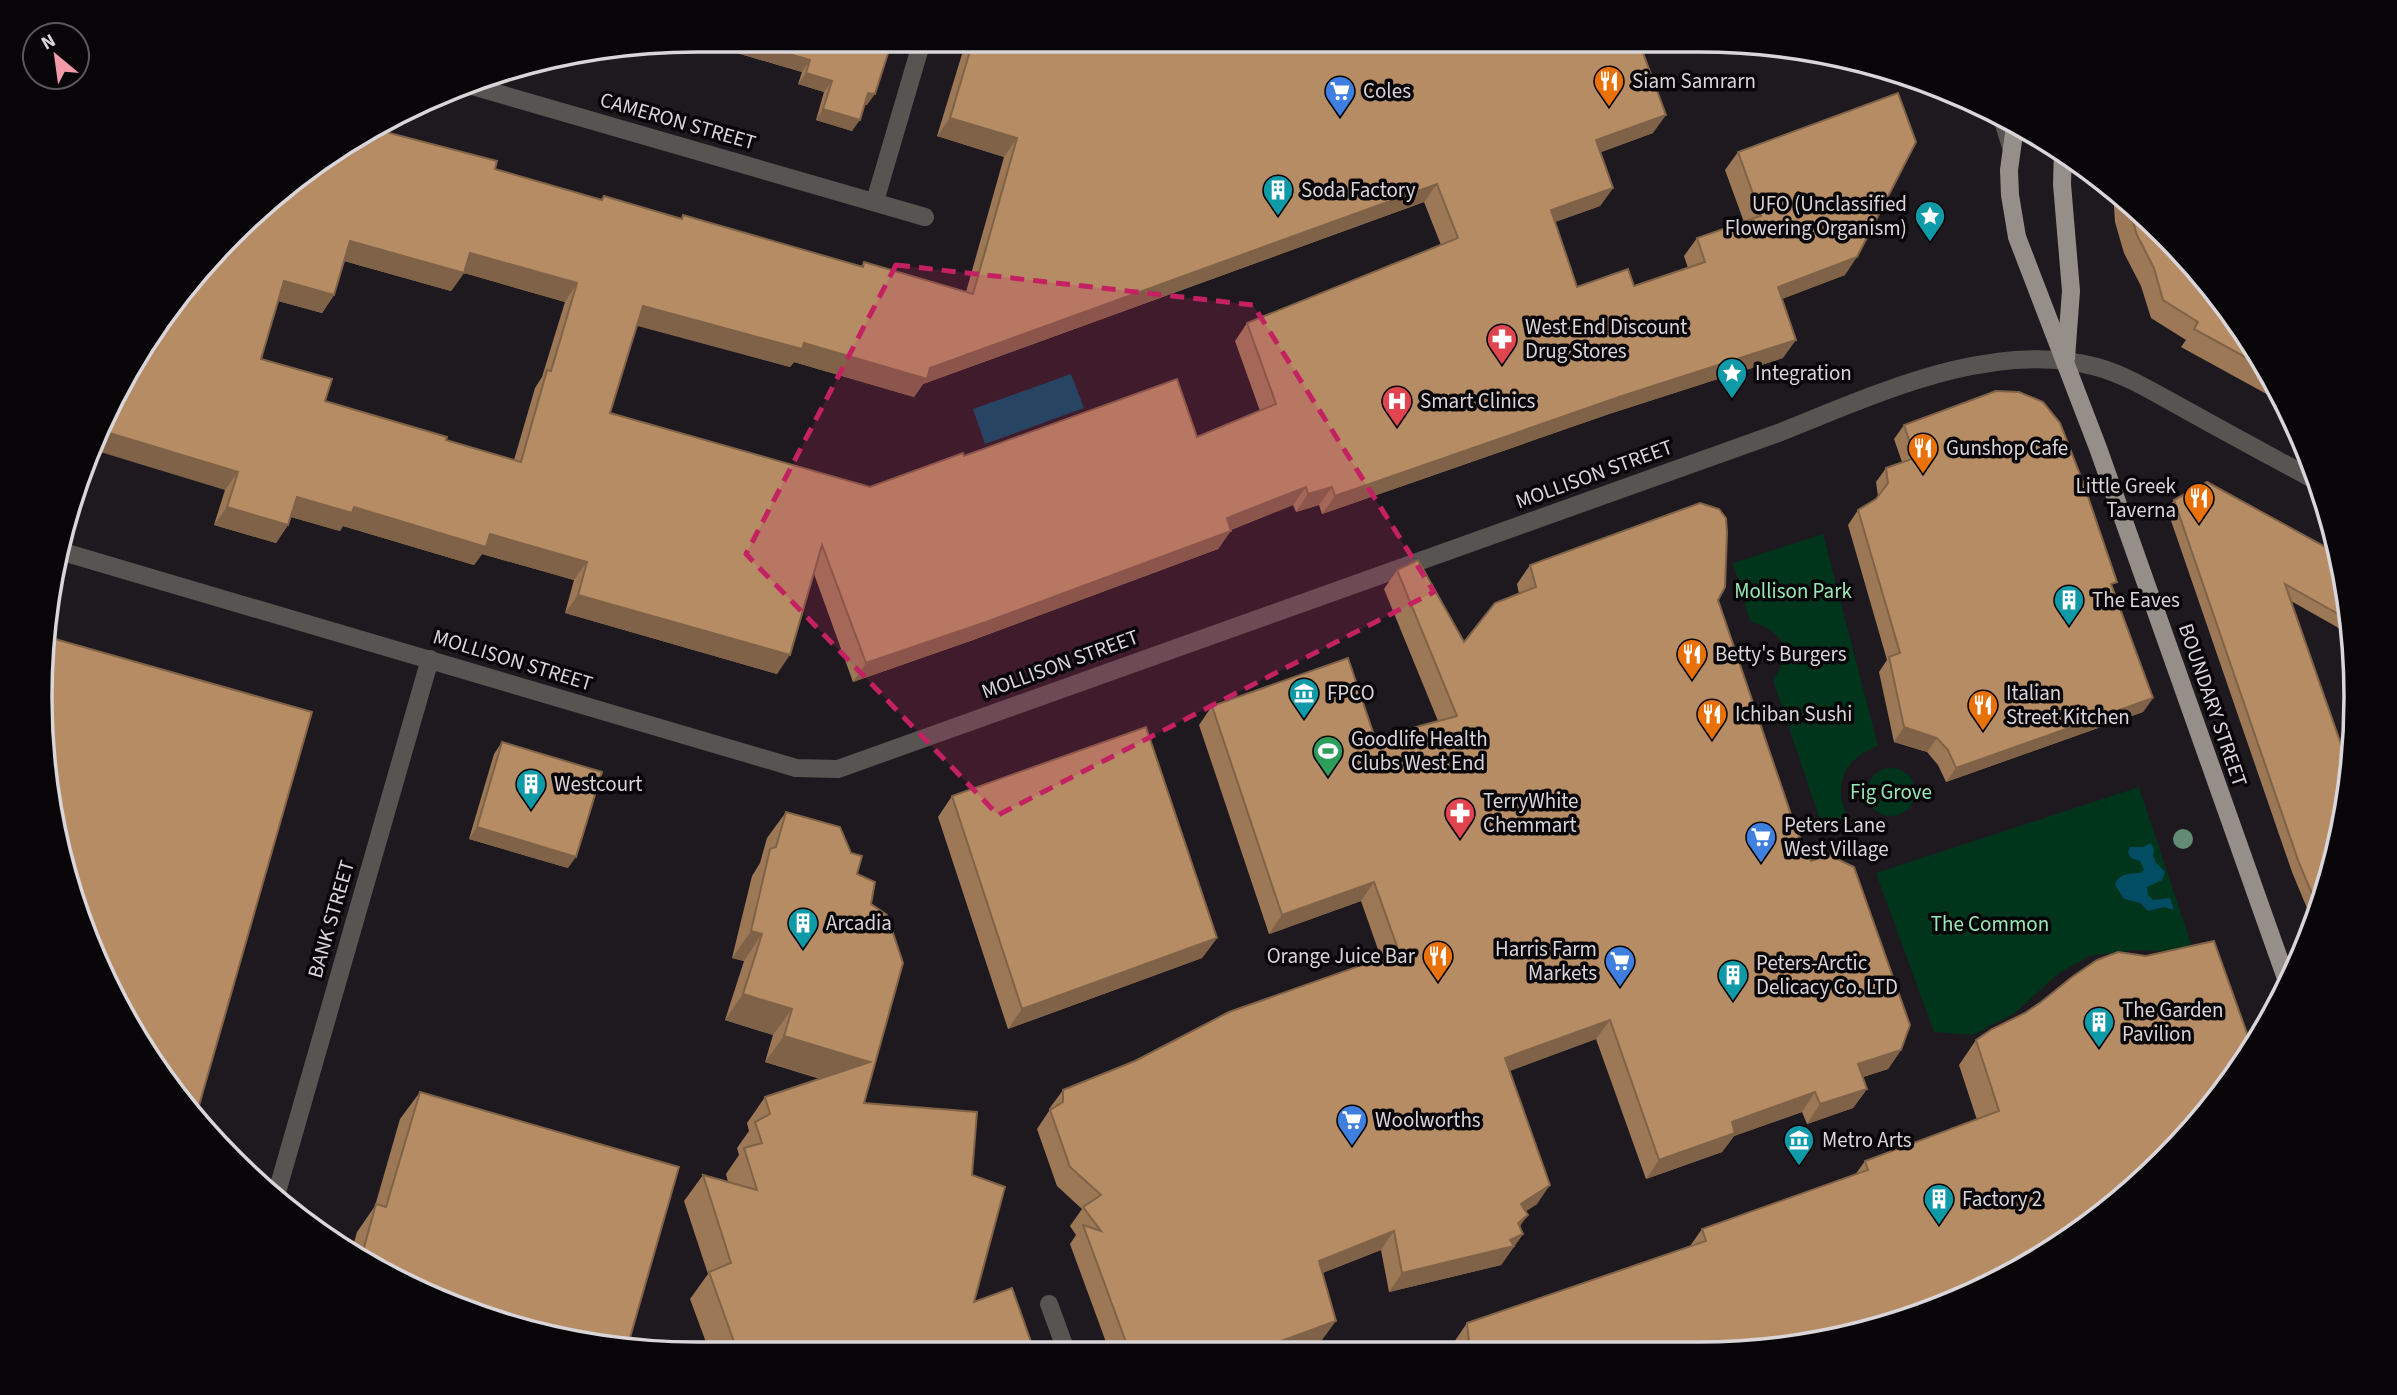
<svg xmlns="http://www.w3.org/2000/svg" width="2397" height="1395" font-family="'Source Sans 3',sans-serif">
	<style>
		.green { fill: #00341b }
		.water { fill: #024d64 }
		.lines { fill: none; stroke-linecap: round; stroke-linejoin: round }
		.minor { stroke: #585452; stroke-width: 18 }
		.major { stroke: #968e89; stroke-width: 18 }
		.tree { fill: #618b72 }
		.wall { fill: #9d7857; fill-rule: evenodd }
		.shaded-wall { fill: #7f6247 }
		.building { fill: #b68c65; stroke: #7f6247; stroke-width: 2; fill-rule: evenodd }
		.marked { fill: #c32161; fill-opacity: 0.2; stroke: #c32161; stroke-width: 5; stroke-dasharray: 14 9; stroke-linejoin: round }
		.labels { text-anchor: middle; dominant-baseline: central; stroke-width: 7; stroke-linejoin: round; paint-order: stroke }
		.poi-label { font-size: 21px; fill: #d9d5d9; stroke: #070507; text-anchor: start }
		.street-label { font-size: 21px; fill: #d9d5d9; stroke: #070507 }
		.park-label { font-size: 21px; fill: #98e8b6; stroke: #070507 }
		.rim { fill: none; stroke: #d9d5d9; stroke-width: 3.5 }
	</style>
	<rect width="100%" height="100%" fill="#1e191f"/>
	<g class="green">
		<path d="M1823,534L1878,746C1843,758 1830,790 1851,822L1824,832L1773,680C1794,650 1784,632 1750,621L1733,563Z"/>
		<circle cx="1891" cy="792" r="24"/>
		<path d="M2139,787L2194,952L2135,950L2089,956L2058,974L2015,1013L1973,1035L1934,1032L1876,873Z"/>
	</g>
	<g class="water">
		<path d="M1071,374L1084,408L985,444L973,409Z"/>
		<path d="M2151,843L2154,850L2153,856L2156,863L2165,872L2162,880L2147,887L2148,895L2153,900L2170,898L2174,910L2164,907L2148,911L2140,903L2124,899L2115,885C2119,873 2129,874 2140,873L2144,870L2140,861L2131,858L2128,852L2130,847H2143Z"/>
	</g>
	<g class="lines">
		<g class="minor">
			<path d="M469,85L925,217"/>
			<path d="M2003,121L2011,147"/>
			<path d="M875,201L922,41"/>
			<path d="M60,551L796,768L838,769L1781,432C1874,395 1994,338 2097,367C2129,376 2158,395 2188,411C2231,435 2274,458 2318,482"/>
			<path d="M277,1192L430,659"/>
			<path d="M1049,1304L1067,1353"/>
		</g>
		<g class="major">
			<path d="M2015,126L2009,170L2010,195L2017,237L2098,448L2288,984"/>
			<path d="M2063,150L2062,184L2071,291L2066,358"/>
		</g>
	</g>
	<circle class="tree" cx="2183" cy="839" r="10"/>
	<g class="wall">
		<path d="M697,40L892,41L867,105H865L852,131L816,120L824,92L798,84L802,72L713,46L711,49L688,42Z"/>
		<path d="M966,41H1581L1584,52L1653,133L1600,152L1613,188L1600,206L1555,222L1577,287L1634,286L1688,268L1684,256L1697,238L1744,222L1725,170L1738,152L1845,275L1782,299L1783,358L1609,414L1322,514L1319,505L1296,512L1293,505L1231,530L1218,549L973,640L853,682L814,574L777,674L565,613L574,580L482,554L474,565L343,526L340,531L291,517L288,525L276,543L214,525L225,490L151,332L495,169L601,200L604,196L681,219L683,215L861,267L864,262L966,292L1004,157L937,136ZM1424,202L1441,245L1247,323L1235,341L1260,411L1197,437L964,456L870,487L610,413L637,325L790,367L794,362L914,397L923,384ZM344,261L451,291L464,273L565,302L542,377L535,388L514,460L446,440L325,401L261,359L278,301L322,313L334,295Z"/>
		<path d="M2113,191L2164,232L2246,332L2277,390L2272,397L2181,347L2186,340L2151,318L2141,286L2124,253L2115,222Z"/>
		<path d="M1904,425L2113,588L2153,698L2143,712L1946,782L1938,765L1927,752L1894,742L1879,672L1887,660L1848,525L1858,510L1876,499L1878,496L1876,482L1886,468L1902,462L1894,439Z"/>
		<path d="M2174,500L2344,569L2351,635L2291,601L2344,825L2314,925L2292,872L2167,509Z"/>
		<path d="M1530,565L1718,600L1796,829L1811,861L1901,1050L1888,1069L1863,1077L1867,1089L1853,1108L1807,1124L1802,1112L1734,1136L1722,1152L1646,1179L1596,1039L1509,1071L1537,1204L1526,1211L1520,1227L1523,1234L1501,1265L1389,1292L1381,1250L1322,1273V1340L1287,1353H1110L1070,1244L1076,1235L1070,1226L1082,1209L1057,1186L1037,1129L1049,1111V1109L1063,1090L1135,1061L1381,958L1361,901L1269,934L1199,725L1212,706L1375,738L1438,721L1384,589L1397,570L1464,642L1519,594L1517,584Z"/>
		<path d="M502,742L568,868L469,839L494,754Z"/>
		<path d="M952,796L1217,938L1202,958L1008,1029L938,817Z"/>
		<path d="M786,812L857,874L871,904L864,1103L972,1175L974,1302L1035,1353H710L690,1299L708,1274L684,1201L703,1175L728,1182L726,1174L739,1155L737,1148L749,1131L747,1123L765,1097L820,1079L765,1062L773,1035L725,1020L744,961L732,958L752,876L760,863L767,838Z"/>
		<path d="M1976,1040L2253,1050L1450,1348L1467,1323L1690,1246L1702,1229L1855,1175L1865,1161L1977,1120L1959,1065Z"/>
		<path d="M420,1092L486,1320L351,1253L357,1232L375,1206L400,1119Z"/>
	</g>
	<g class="shaded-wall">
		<path d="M697,40H740L810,60L802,72L713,46L711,49L688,42Z"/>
		<path d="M806,73L832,81L824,92L798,84Z"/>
		<path d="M868,93L875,94L867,105L861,104Z"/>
		<path d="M823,109L860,120L852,131L816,120Z"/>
		<path d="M1666,115L1653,133L1583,159L1596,140Z"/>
		<path d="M950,118L1017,138L1004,157L937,136Z"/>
		<path d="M1437,184L1424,202L923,384L914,397L794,362L790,367L630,324L643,306L804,343L930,368Z"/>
		<path d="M1613,188L1600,206L1538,228L1551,210Z"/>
		<path d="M350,241L464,273L451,291L337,259Z"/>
		<path d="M470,253L577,283L565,302L458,271Z"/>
		<path d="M1857,257L1845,275L1765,305L1778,287Z"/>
		<path d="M284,281L334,295L322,313L272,299Z"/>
		<path d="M1796,340L1783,358L1609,414L1322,514L1335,496L1622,396Z"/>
		<path d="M106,432L238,472L225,490L97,451Z"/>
		<path d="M1306,487L1293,505L1214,536L1227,518Z"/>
		<path d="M1332,487L1319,505L1296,512L1308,494Z"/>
		<path d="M297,497L354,507L490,534L587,562L574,580L482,554L474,565L343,526L340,531L284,515Z"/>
		<path d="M227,507L288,525L276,543L214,525Z"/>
		<path d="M1231,531L1218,549L973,640L853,682L866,663Z"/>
		<path d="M578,595L790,655L777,674L565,613Z"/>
		<path d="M2153,698L2143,712L1946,782L1956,768Z"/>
		<path d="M1904,727L1937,738L1927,752L1894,742Z"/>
		<path d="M477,827L576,857L568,868L469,839Z"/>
		<path d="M1374,882L1361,901L1269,934L1282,915Z"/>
		<path d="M751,931L762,934L744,961L732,958Z"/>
		<path d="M1217,938L1202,958L1008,1029L1022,1009Z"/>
		<path d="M743,994L792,1009L773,1035L725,1020Z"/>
		<path d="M1610,1020L1596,1039L1491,1078L1505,1058Z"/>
		<path d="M784,1036L870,1062L852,1088L765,1062Z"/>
		<path d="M1901,1050L1888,1069L1845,1083L1858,1064Z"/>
		<path d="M1867,1089L1853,1108L1807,1124L1820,1104Z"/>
		<path d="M1815,1092L1802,1112L1734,1136L1722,1152L1646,1179L1659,1160L1732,1122Z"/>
		<path d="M1550,1185L1537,1204L1508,1223L1521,1204Z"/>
		<path d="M1528,1215L1514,1234L1518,1223Z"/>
		<path d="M1394,1231L1381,1250L1305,1280L1319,1261Z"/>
		<path d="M1523,1234L1501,1265L1389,1292L1402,1273L1510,1240Z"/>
		<path d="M1336,1321L1322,1340L1287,1353H1248Z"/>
	</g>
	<g class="building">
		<path d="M740,40L892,41L875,94L868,93L860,120L823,109L832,81L806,73L810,60Z"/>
		<path d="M973,41H1581L1584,52L1613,42H1639L1666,115L1596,140L1613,188L1551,210L1577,287L1628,269L1634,286L1705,262L1697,238L1761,216L1738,152L1898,93L1916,142L1857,257L1778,287L1796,340L1622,396L1335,496L1332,487L1308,494L1306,487L1227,518L1231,531L986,622L866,663L822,545L790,655L578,595L587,562L490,534L486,547L354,507L352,513L297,497L288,525L227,507L238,472L106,432L151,332L298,176L382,131L497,161L495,169L602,200L604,196L682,219L683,215L863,267L864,262L973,294L1017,138L950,118ZM1437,184L1458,238L1247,323L1276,404L1197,437L1177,379L964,456L963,453L870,487L610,413L643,306L802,349L804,343L927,379L930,368ZM350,241L464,273L470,253L577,283L551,371L547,370L521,462L446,440L447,437L325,401L332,379L261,359L284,281L334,295Z"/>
		<path d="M2127,202L2164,232L2246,332L2265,368L2194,329L2198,322L2163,300L2154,268L2137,235Z"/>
		<path d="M1996,391L2019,392L2043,402L2060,423L2083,482L2117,582L2111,584L2153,698L1956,768L1948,750L1937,738L1904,727L1889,657L1900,653L1858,510L1876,499L1888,483L1886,468L1915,458L1904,425Z"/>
		<path d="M2207,482L2340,555L2344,569L2349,620L2285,584L2350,770L2344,825L2319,910L2299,863L2174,500Z"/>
		<path d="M1700,503L1719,509L1726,518L1727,533L1725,587L1718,600L1796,829L1811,861L1829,855L1854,867L1910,1025L1901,1050L1858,1064L1867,1089L1820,1104L1815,1092L1732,1122L1735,1133L1659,1160L1610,1020L1505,1058L1550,1185L1521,1204L1528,1215L1518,1223L1523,1234L1510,1240L1514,1246L1402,1273L1394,1231L1319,1261L1336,1321L1248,1353H1130L1083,1225L1101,1231L1083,1207L1101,1195L1070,1167L1050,1110L1063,1102V1090L1135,1061L1229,1012L1399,952L1374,882L1282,915L1212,706L1348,658L1375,738L1457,716L1397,570L1418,560L1464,642L1495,603L1536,587L1530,565Z"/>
		<path d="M48,637L312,712L196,1116L176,1098L75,909L40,698Z"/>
		<path d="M1146,727L1217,938L1022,1009L952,796Z"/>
		<path d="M502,742L602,772L576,857L477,827Z"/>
		<path d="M786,812L840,827L851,853L862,856L857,874L875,882L871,904L887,915L903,963L864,1103L977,1112L972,1175L1005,1187L974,1302L1012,1288L1035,1353H738L709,1272L731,1263L703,1175L757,1190L744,1148L762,1143L755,1122L770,1114L765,1097L870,1062L784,1036L792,1009L743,994L762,934L751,931L770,849L776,847Z"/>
		<path d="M2214,941L2253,1050L2246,1062L2164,1163L2028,1266L1910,1320L1743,1353H1439L1469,1340L1467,1323L1706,1241L1702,1229L1868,1170L1865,1161L1999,1111L1976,1040L1992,1029L2025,1013L2041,1002L2072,977L2097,960L2118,952L2146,956Z"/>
		<path d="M420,1092L679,1167L627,1348L486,1320L361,1258L376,1204L386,1207Z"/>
	</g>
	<path class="marked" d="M896,265L1253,305L1434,592L998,815L746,554Z"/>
	<defs>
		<g id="restaurant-pin" transform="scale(1.575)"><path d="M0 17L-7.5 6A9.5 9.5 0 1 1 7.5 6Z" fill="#e8710a" stroke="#070507"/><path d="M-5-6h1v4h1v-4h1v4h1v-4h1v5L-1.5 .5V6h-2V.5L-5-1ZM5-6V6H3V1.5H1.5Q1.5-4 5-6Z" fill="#fff"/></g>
		<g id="supermarket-pin" transform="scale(1.575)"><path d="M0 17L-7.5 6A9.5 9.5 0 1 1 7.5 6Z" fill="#3f7fe0" stroke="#070507"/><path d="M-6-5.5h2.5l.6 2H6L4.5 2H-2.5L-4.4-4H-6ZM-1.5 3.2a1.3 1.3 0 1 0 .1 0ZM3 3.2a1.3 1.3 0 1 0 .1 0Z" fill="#fff"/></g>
		<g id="building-pin" transform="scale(1.575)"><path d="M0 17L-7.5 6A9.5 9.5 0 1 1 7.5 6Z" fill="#0f9aa8" stroke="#070507"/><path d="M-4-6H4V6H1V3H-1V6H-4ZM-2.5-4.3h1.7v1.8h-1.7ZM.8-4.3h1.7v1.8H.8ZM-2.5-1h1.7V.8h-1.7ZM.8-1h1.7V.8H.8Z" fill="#fff"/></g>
		<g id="sight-pin" transform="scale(1.575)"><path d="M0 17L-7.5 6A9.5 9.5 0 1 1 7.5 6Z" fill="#0f9aa8" stroke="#070507"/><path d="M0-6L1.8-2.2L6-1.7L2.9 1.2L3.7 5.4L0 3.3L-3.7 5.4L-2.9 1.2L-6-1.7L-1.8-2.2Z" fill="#fff"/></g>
		<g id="pharmacy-pin" transform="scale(1.575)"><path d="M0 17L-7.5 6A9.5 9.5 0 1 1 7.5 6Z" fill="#e0444e" stroke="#070507"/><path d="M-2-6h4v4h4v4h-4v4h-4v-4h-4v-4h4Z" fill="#fff"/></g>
		<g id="hospital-pin" transform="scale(1.575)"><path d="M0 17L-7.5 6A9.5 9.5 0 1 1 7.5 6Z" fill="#e0444e" stroke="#070507"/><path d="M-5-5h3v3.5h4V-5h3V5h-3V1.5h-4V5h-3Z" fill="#fff"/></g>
		<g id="museum-pin" transform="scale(1.575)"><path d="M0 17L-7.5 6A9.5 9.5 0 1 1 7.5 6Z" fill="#0f9aa8" stroke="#070507"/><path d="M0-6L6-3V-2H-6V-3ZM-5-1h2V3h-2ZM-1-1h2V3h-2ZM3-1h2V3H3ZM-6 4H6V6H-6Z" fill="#fff"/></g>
		<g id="stadium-pin" transform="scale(1.575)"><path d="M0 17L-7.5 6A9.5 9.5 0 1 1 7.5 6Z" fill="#2e9e5b" stroke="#070507"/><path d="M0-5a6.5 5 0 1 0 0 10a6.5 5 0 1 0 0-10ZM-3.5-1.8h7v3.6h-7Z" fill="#fff"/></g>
	</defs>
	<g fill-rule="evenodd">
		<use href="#restaurant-pin" x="1609" y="81"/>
		<use href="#supermarket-pin" x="1340" y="91"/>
		<use href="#building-pin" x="1278" y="190"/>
		<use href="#sight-pin" x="1930" y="216"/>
		<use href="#pharmacy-pin" x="1502" y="339"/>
		<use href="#sight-pin" x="1732" y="373"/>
		<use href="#hospital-pin" x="1397" y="401"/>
		<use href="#restaurant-pin" x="1923" y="448"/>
		<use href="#restaurant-pin" x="2199" y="498"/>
		<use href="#building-pin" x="2069" y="600"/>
		<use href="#restaurant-pin" x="1692" y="654"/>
		<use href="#museum-pin" x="1304" y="693"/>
		<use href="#restaurant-pin" x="1983" y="705"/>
		<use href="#restaurant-pin" x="1712" y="714"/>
		<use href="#stadium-pin" x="1328" y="751"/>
		<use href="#building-pin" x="531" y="784"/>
		<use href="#pharmacy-pin" x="1460" y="813"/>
		<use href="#supermarket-pin" x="1761" y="837"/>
		<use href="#building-pin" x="803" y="923"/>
		<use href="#restaurant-pin" x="1438" y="956"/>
		<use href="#supermarket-pin" x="1620" y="961"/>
		<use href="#building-pin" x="1733" y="975"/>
		<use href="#building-pin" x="2099" y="1022"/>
		<use href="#supermarket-pin" x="1352" y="1120"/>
		<use href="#museum-pin" x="1799" y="1140"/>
		<use href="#building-pin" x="1939" y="1199"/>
	</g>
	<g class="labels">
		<g class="poi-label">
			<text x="1632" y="81">Siam Samrarn</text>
			<text x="1363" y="91">Coles</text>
			<text x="1301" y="190">Soda Factory</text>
			<text x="1907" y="204" text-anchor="end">UFO (Unclassified<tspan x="1907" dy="24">Flowering Organism)</tspan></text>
			<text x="1525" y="327">West End Discount<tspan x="1525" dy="24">Drug Stores</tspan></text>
			<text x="1755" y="373">Integration</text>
			<text x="1420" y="401">Smart Clinics</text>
			<text x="1946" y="448">Gunshop Cafe</text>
			<text x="2176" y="486" text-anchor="end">Little Greek<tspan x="2176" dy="24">Taverna</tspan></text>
			<text x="2092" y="600">The Eaves</text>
			<text x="1715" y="654">Betty's Burgers</text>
			<text x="1327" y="693">FPCO</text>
			<text x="2006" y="693">Italian<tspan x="2006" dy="24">Street Kitchen</tspan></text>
			<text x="1735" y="714">Ichiban Sushi</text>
			<text x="1351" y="739">Goodlife Health<tspan x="1351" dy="24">Clubs West End</tspan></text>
			<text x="554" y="784">Westcourt</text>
			<text x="1483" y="801">TerryWhite<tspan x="1483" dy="24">Chemmart</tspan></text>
			<text x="1784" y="825">Peters Lane<tspan x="1784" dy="24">West Village</tspan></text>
			<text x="826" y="923">Arcadia</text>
			<text x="1597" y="949" text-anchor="end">Harris Farm<tspan x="1597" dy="24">Markets</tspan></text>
			<text x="1415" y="956" text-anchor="end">Orange Juice Bar</text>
			<text x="1756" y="963">Peters-Arctic<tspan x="1756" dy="24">Delicacy Co. LTD</tspan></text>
			<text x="2122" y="1010">The Garden<tspan x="2122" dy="24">Pavilion</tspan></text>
			<text x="1375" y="1120">Woolworths</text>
			<text x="1822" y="1140">Metro Arts</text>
			<text x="1962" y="1199">Factory 2</text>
		</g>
		<g class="street-label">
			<text transform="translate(678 121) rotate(16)">CAMERON STREET</text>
			<text transform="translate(1594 474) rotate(-20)">MOLLISON STREET</text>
			<text transform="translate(513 660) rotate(17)">MOLLISON STREET</text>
			<text transform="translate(1060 664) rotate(-20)">MOLLISON STREET</text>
			<text transform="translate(2213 705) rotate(71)">BOUNDARY STREET</text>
			<text transform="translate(331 919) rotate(-74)">BANK STREET</text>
		</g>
		<g class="park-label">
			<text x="1793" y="591">Mollison Park</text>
			<text x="1891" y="792">Fig Grove</text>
			<text x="1990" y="924">The Common</text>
		</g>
	</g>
	<path d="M0 0H2397V1395H0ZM697 52H1699A645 645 0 0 1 2344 697V697A645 645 0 0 1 1699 1342H697A645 645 0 0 1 52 697V697A645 645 0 0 1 697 52Z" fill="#070507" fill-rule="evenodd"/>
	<path class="rim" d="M697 52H1699A645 645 0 0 1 2344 697V697A645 645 0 0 1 1699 1342H697A645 645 0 0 1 52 697V697A645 645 0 0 1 697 52Z"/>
	<g transform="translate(56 56) rotate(331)"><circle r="33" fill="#070507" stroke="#5b585b" stroke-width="2"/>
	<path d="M0-5L12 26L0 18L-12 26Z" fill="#f39aa9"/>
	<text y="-10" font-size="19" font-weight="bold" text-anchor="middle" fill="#d9d5d9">N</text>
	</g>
</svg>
